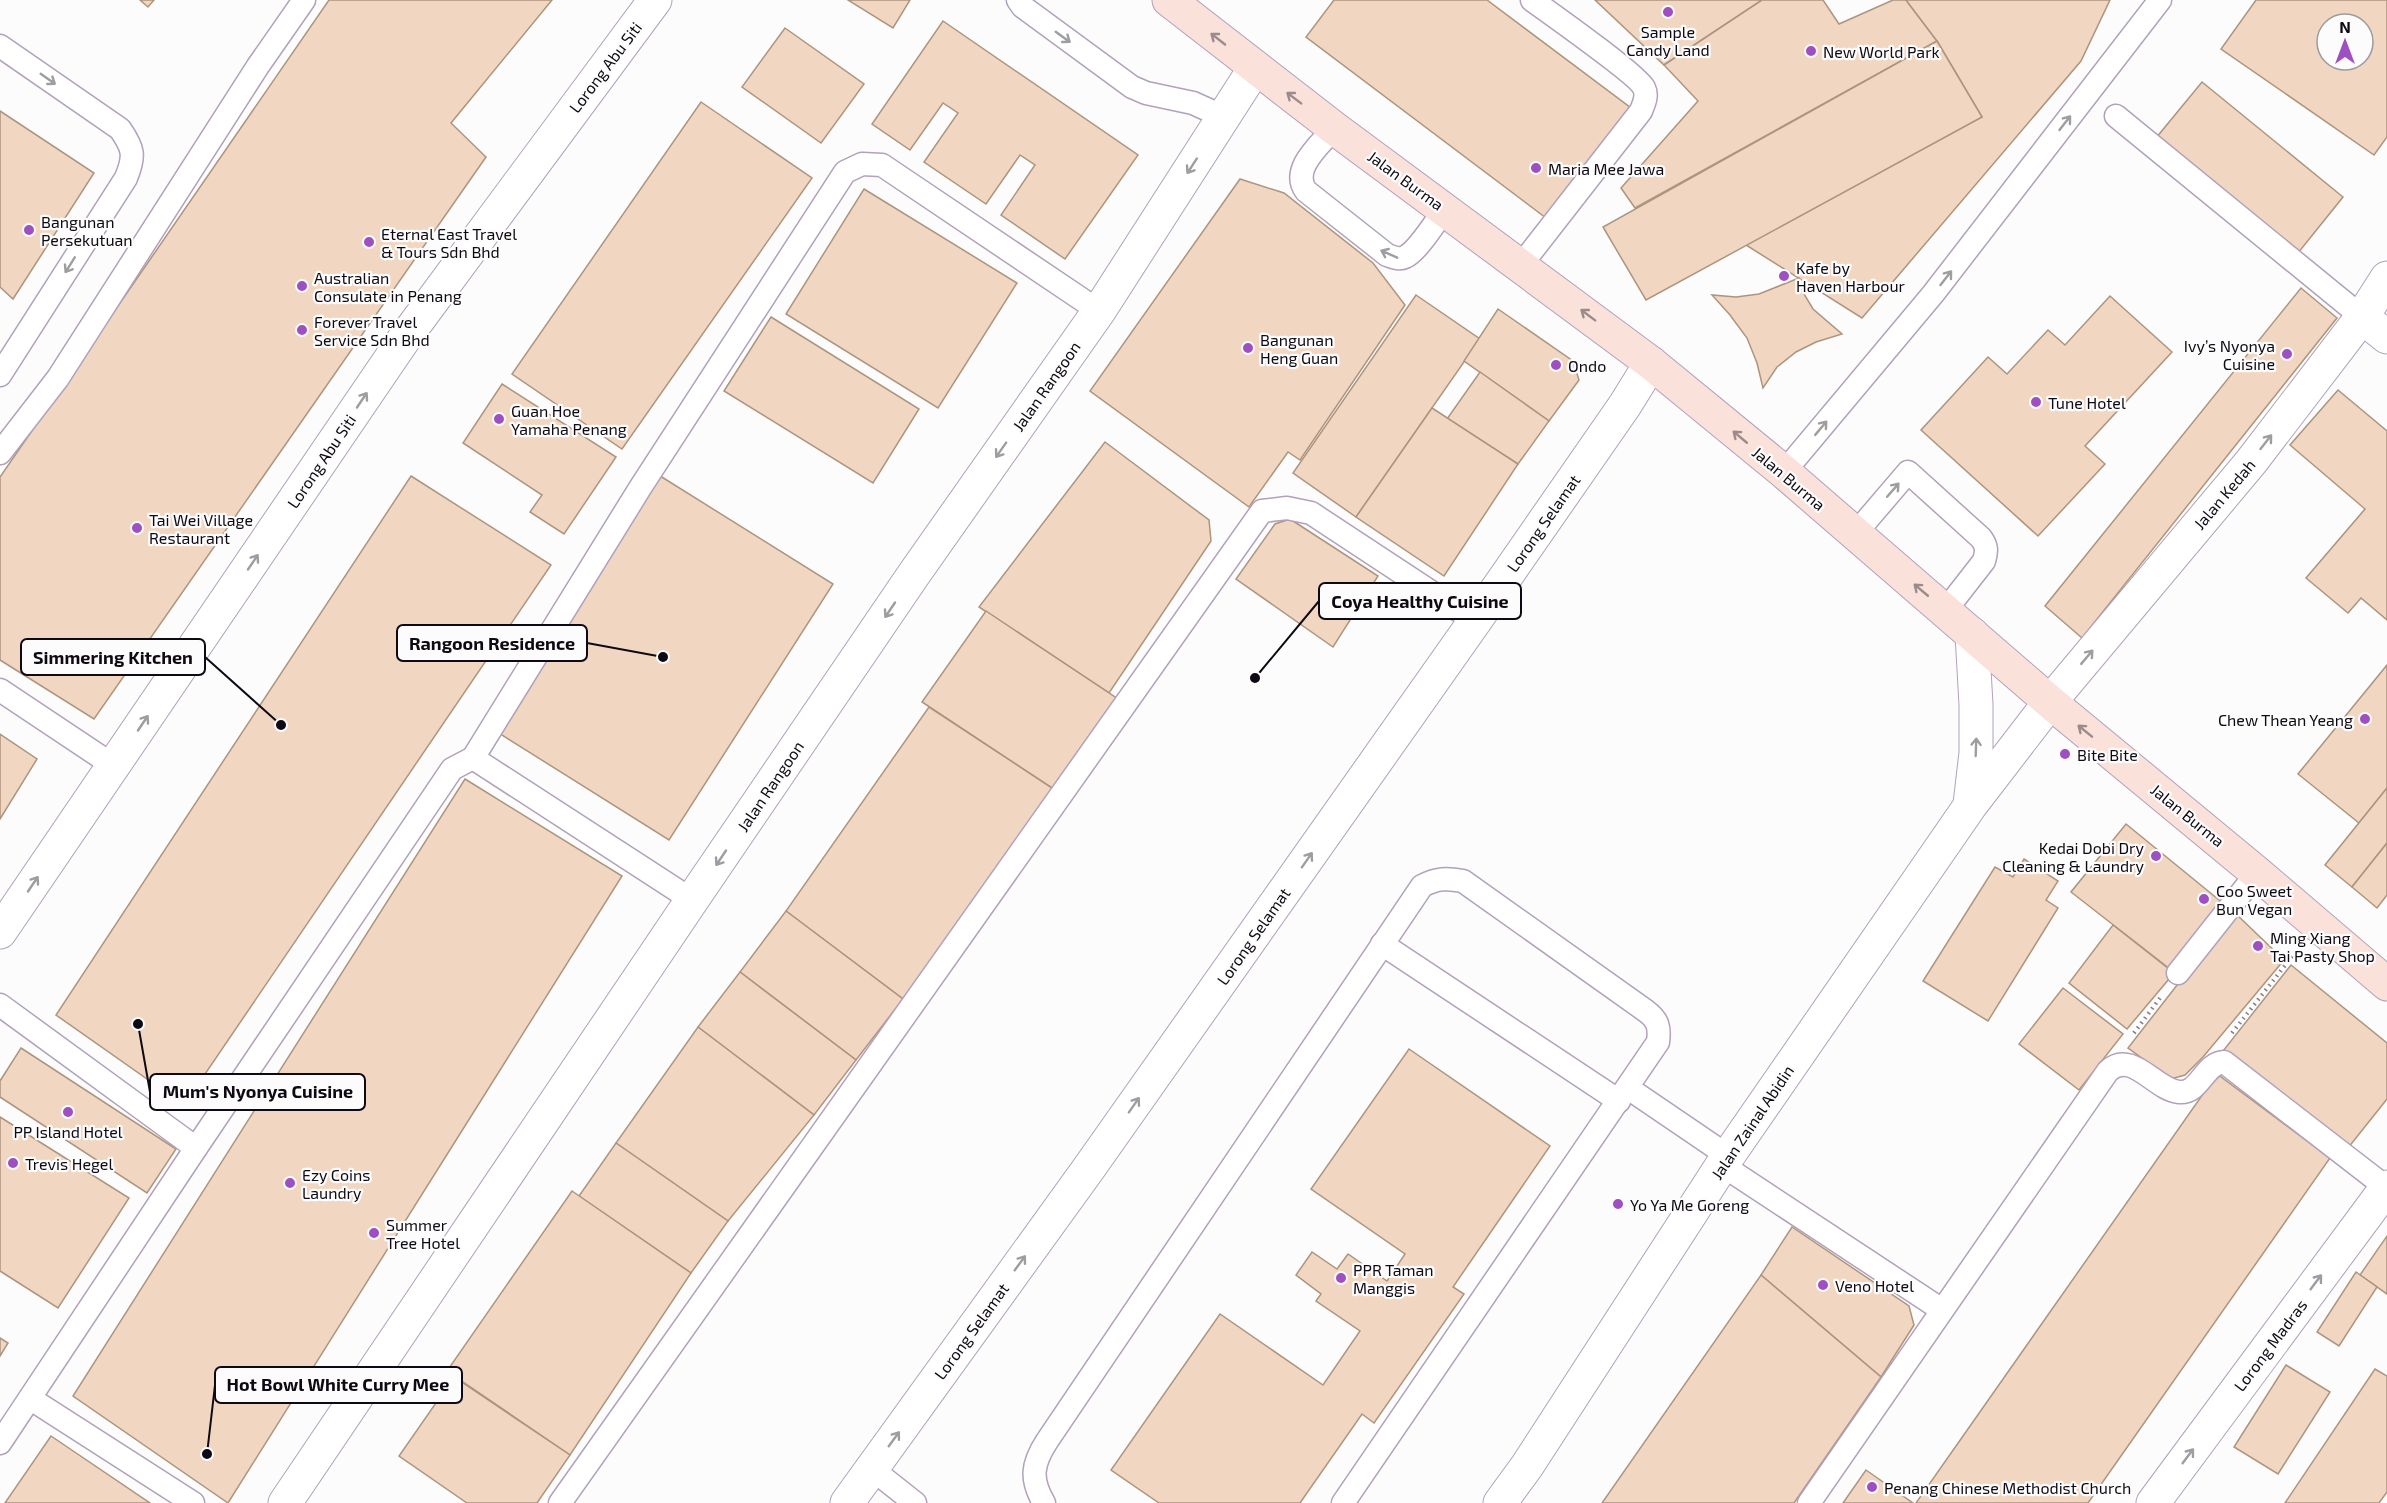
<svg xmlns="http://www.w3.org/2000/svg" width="2387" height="1503" font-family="'Exo 2',sans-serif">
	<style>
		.building { fill: #f1d7c1; stroke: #ad947f; stroke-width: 1.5; fill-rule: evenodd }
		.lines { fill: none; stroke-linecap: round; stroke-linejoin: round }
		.service-casing { stroke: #b1a1bb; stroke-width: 25 }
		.minor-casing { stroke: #b1a1bb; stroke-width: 35 }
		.secondary-casing { stroke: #b1a1bb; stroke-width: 35 }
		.path { stroke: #807e82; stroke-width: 4; stroke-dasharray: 1.5 4.5; stroke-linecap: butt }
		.service { stroke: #fff; stroke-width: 22 }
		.minor { stroke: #fff; stroke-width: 33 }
		.secondary { stroke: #fae1da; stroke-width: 33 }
		.oneway { stroke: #9f9da0 }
		.oneway2 { stroke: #9c8b8a }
		.poi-dot { fill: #9e50c2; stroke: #fcfcfc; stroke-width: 2 }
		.labels { text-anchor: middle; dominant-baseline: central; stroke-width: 4.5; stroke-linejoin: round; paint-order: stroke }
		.poi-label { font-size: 16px; fill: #0e0912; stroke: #fcfcfc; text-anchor: start }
		.street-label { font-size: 16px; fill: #0e0912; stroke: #fcfcfc }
		.leader { fill: none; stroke: #0e0912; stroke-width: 2 }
		.callout-dot { fill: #0e0912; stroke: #fcfcfc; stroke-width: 2 }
		.callout { fill: #fcfcfc; stroke: #0e0912; stroke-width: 2 }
		.callout-label { font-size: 18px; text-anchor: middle; font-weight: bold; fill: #0e0912 }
	</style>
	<rect width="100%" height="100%" fill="#fcfcfc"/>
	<g class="building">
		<path d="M140,0H154L148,7Z"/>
		<path d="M329,0H552L451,123L486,157L94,719L0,660V477Z"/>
		<path d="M848,0H910L893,28Z"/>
		<path d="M1334,0H1487L1631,108L1546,218L1306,37Z"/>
		<path d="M1595,0H1762L1664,65Z"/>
		<path d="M1762,0H1823L1839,24L1893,0H1906L1937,41L1635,208L1621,188L1698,101L1664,65Z"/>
		<path d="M1906,0H2110L2081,61L1862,318L1746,245L1982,117L1937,41Z"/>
		<path d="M2256,0H2387V137L2374,155L2221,49ZM2327,24H2363V60H2327Z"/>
		<path d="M943,21L1138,155L1065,259L1001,215L1035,165L1020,155L986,204L924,162L958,113L943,103L910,150L872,124Z"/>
		<path d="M785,28L864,84L821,143L742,87Z"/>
		<path d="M1937,41L1982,117L1646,300L1603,227Z"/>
		<path d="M2202,82L2343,197L2298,253L2156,138Z"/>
		<path d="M701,102L812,178L622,449L512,374Z"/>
		<path d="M0,111L94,173L13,299L0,287Z"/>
		<path d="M1240,179L1284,193L1373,263L1405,305L1300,460L1288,452L1249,507L1090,391Z"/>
		<path d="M864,189L1017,283L938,408L786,314Z"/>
		<path d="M1799,278L1804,294L1813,309L1842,334L1816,342L1796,352L1777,367L1763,388L1757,363L1747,338L1730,315L1712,295L1736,297L1759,294Z"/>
		<path d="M2301,288L2337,318L2082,638L2045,606Z"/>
		<path d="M1416,295L1480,339L1356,517L1293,473Z"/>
		<path d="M2110,296L2172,352L2085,446L2105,464L2038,536L1921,430L1988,357L2007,374L2048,330L2065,345Z"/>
		<path d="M1498,309L1573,361L1579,380L1549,421L1464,361Z"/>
		<path d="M771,317L919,409L873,483L724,391Z"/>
		<path d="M1480,372L1549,421L1518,464L1447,419Z"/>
		<path d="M502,384L616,457L564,534L530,512L542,495L463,443Z"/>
		<path d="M2338,390L2387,431V620L2361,598L2348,613L2306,578L2365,509L2290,445Z"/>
		<path d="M1432,408L1518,464L1444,576L1356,517Z"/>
		<path d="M1105,442L1209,520L1211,541L1109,693L979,607Z"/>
		<path d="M657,474L833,584L669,840L494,730Z"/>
		<path d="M411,476L551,565L184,1105L56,1015Z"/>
		<path d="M1290,519L1378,576L1333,647L1236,579L1275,524Z"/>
		<path d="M986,611L1118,699L1055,790L922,702Z"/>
		<path d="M2387,665V788L2359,823L2298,774Z"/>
		<path d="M929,707L1055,790L903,999L786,911Z"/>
		<path d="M0,734L37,759L0,819Z"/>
		<path d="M465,779L622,876L228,1503L73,1396Z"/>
		<path d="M2387,788V843L2352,887L2325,865Z"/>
		<path d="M2126,824L2224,904L2170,969L2071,892Z"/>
		<path d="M2387,843V895L2377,908L2352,887Z"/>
		<path d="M2024,859L2058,881L2046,900L2058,908L1988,1021L1923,981L1995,867L2013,877Z"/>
		<path d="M786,911L903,999L856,1060L740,972Z"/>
		<path d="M2234,912L2284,960L2203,1057L2185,1075L2171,1079L2128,1048Z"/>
		<path d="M2113,925L2174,973L2127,1029L2069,983Z"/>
		<path d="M2291,965L2387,1043V1099L2348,1148L2223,1051Z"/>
		<path d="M740,972L856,1060L814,1115L698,1027Z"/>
		<path d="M2063,988L2123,1034L2079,1090L2019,1044Z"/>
		<path d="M698,1027L814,1115L728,1221L616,1143Z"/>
		<path d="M21,1048L176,1149L147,1193L0,1097V1081Z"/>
		<path d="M1409,1049L1550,1146L1453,1287L1464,1294L1374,1423L1362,1414L1300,1503H1159L1111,1470L1220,1314L1323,1385L1360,1331L1316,1301L1321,1294L1296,1275L1312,1252L1337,1269L1348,1254L1387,1281L1405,1254L1311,1189Z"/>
		<path d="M2217,1074L2330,1158L2088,1503H1916Z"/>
		<path d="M0,1117L129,1198L58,1308L0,1271Z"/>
		<path d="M616,1143L728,1221L691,1273L579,1196Z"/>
		<path d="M572,1191L691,1273L570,1455L447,1371Z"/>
		<path d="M1792,1227L1909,1306L1914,1325L1881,1377L1761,1275Z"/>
		<path d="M2387,1236V1294L2360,1275Z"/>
		<path d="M2356,1272L2377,1287L2339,1346L2317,1332Z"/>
		<path d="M1761,1275L1881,1377L1794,1503H1602Z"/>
		<path d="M0,1338L8,1343L0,1356Z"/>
		<path d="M2286,1365L2330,1392L2278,1474L2234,1447Z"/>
		<path d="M2375,1369L2387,1376V1492L2379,1503H2285Z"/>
		<path d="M454,1377L570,1455L537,1503H467L399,1456Z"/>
		<path d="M51,1436L150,1503H5Z"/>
		<path d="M1866,1470L1913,1503H1843Z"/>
	</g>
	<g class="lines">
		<g class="service-casing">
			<g id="service">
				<path d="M1018,0L1023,7L1132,87L1146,93L1193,103L1224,117"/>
				<path d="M0,46L120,129C134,149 135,156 126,178L0,375"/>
				<path d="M2116,116L2362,317"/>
				<path d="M1334,128C1320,145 1290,169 1306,191L1387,255C1393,257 1399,260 1405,257C1418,251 1436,221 1445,209"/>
				<path d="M1521,265L1641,111C1644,103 1648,96 1644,88C1639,76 1550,13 1532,0"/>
				<path d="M0,453L58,378L258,66L304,0"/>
				<path d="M1784,472L1933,294L2160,0"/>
				<path d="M1855,534L1908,472L1981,538C1987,546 1987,551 1984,561L1945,611"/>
				<path d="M0,690L114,766"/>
				<path d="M473,758L692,900"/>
				<path d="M1382,944L1619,1101"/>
				<path d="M2178,973L2257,873"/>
				<path d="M0,1005L196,1148"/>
				<path d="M1628,1088L1728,1156"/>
				<path d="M1722,1165L1942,1310"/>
				<path d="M31,1399L193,1503"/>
				<path d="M0,1443L196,1148L452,769L473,758L640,488L845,172L862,164L882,165L1099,311"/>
				<path d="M872,1469L915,1503"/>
				<path d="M560,1503L1262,511L1287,508L1311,513L1475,621"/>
				<path d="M1044,1503C1030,1479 1032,1464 1047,1441L1422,886C1437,878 1447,878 1463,881L1646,1011C1658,1020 1660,1027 1658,1042L1343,1503"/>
				<path d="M1809,1503L2108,1071C2132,1049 2155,1090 2179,1092C2200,1094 2204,1063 2224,1062L2387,1188"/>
			</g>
		</g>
		<g class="minor-casing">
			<g id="minor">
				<path d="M2362,317L2387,337"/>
				<path d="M1970,804L1976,753V705L1972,634"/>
				<path d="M0,932L404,339L655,0"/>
				<path d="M285,1503L692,900L914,574L1099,311L1255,68"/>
				<path d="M847,1503L1089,1168L1475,621L1625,405L1651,363"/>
				<path d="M1500,1503L1527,1466L1728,1156L1970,806L2050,702L2251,462L2362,317L2387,278"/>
				<path d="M2153,1503L2387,1187"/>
			</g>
		</g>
		<g class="secondary-casing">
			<path id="secondary" d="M1169,0L1334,128L1651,363L1784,472L2050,702L2257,873L2387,984"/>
		</g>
		<g class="path">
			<path d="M2134,1033L2160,998"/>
			<path d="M2232,1033L2294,954"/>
		</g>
		<use href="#service" class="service"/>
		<use href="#minor" class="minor"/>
		<use href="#secondary" class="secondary"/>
	</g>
	<defs><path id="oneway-shaft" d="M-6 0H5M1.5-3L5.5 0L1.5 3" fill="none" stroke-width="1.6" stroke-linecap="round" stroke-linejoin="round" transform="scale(1.5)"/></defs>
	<g class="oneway">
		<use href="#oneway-shaft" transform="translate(1063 37) rotate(36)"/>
		<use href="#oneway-shaft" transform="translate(48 79) rotate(35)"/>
		<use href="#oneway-shaft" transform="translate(2065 123) rotate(-52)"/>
		<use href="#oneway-shaft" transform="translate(1192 166) rotate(123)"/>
		<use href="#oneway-shaft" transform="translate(1389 254) rotate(-156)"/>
		<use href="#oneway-shaft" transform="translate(70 265) rotate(122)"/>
		<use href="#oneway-shaft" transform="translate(1946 278) rotate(-52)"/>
		<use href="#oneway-shaft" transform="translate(362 400) rotate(-56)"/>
		<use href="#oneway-shaft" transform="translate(1821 428) rotate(-50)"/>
		<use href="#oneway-shaft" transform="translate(2266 442) rotate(-52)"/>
		<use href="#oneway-shaft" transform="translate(1001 450) rotate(125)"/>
		<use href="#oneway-shaft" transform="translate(1893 490) rotate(-49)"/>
		<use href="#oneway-shaft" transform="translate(253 562) rotate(-56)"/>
		<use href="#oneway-shaft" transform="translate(890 610) rotate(124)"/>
		<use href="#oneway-shaft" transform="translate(2087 657) rotate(-50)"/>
		<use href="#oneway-shaft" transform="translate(143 723) rotate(-56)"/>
		<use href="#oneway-shaft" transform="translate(1976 747) rotate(-88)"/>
		<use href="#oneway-shaft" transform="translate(721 858) rotate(124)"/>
		<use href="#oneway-shaft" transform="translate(1307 860) rotate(-55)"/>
		<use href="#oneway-shaft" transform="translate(33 884) rotate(-56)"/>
		<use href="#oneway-shaft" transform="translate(1134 1105) rotate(-55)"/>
		<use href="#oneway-shaft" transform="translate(1020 1263) rotate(-54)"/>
		<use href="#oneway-shaft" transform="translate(2316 1282) rotate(-53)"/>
		<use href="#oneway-shaft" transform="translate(894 1439) rotate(-54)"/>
		<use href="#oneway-shaft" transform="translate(2188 1456) rotate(-53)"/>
	</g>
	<g class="oneway2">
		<use href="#oneway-shaft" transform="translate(1218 39) rotate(-142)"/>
		<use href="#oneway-shaft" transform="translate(1294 98) rotate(-143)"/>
		<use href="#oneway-shaft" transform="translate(1588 315) rotate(-143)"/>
		<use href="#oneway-shaft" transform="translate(1740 437) rotate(-140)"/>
		<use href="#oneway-shaft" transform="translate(1921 590) rotate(-140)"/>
		<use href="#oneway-shaft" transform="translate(2085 731) rotate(-141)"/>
	</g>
	<g class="poi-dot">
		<circle cx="1668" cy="12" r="6"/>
		<circle cx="1811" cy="51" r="6"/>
		<circle cx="1536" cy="168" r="6"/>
		<circle cx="29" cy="230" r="6"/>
		<circle cx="369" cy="242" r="6"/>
		<circle cx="1784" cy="276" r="6"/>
		<circle cx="302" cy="286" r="6"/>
		<circle cx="302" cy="330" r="6"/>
		<circle cx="1248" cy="348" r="6"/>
		<circle cx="2287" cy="354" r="6"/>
		<circle cx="1556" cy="365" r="6"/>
		<circle cx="2036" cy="402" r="6"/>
		<circle cx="499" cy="419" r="6"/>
		<circle cx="137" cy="528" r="6"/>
		<circle cx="2365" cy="719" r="6"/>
		<circle cx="2065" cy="754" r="6"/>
		<circle cx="2156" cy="856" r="6"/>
		<circle cx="2204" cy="899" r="6"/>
		<circle cx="2258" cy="946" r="6"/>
		<circle cx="68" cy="1112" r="6"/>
		<circle cx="13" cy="1163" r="6"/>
		<circle cx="290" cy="1183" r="6"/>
		<circle cx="1618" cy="1204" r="6"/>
		<circle cx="374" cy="1233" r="6"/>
		<circle cx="1341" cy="1278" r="6"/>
		<circle cx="1823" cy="1285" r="6"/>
		<circle cx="1872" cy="1487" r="6"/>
	</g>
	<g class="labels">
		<g class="poi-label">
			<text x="1668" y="31" text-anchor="middle">Sample<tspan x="1668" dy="18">Candy Land</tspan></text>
			<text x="1823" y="51">New World Park</text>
			<text x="1548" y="168">Maria Mee Jawa</text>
			<text x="41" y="221">Bangunan<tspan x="41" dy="18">Persekutuan</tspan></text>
			<text x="381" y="233">Eternal East Travel<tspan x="381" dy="18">&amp; Tours Sdn Bhd</tspan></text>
			<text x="1796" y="267">Kafe by<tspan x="1796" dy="18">Haven Harbour</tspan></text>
			<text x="314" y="277">Australian<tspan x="314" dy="18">Consulate in Penang</tspan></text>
			<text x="314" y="321">Forever Travel<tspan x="314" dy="18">Service Sdn Bhd</tspan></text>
			<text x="1260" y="339">Bangunan<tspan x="1260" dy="18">Heng Guan</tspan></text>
			<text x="2275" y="345" text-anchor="end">Ivy’s Nyonya<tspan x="2275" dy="18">Cuisine</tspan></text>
			<text x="1568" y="365">Ondo</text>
			<text x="2048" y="402">Tune Hotel</text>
			<text x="511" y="410">Guan Hoe<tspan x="511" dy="18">Yamaha Penang</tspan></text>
			<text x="149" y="519">Tai Wei Village<tspan x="149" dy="18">Restaurant</tspan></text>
			<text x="2353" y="719" text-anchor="end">Chew Thean Yeang</text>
			<text x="2077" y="754">Bite Bite</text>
			<text x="2144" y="847" text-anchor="end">Kedai Dobi Dry<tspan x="2144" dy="18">Cleaning &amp; Laundry</tspan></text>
			<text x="2216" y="890">Coo Sweet<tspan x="2216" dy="18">Bun Vegan</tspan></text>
			<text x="2270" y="937">Ming Xiang<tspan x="2270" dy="18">Tai Pasty Shop</tspan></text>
			<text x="68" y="1131" text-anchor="middle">PP Island Hotel</text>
			<text x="25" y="1163">Trevis Hegel</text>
			<text x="302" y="1174">Ezy Coins<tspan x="302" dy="18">Laundry</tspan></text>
			<text x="1630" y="1204">Yo Ya Me Goreng</text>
			<text x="386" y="1224">Summer<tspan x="386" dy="18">Tree Hotel</tspan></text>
			<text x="1353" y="1269">PPR Taman<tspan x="1353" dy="18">Manggis</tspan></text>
			<text x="1835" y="1285">Veno Hotel</text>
			<text x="1884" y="1487">Penang Chinese Methodist Church</text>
		</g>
		<g class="street-label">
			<text transform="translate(605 67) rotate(-53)">Lorong Abu Siti</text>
			<text transform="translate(1406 180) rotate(36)">Jalan Burma</text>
			<text transform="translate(1046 386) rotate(-55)">Jalan Rangoon</text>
			<text transform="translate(321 461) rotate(-56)">Lorong Abu Siti</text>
			<text transform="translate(1789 478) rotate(40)">Jalan Burma</text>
			<text transform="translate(2224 494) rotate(-50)">Jalan Kedah</text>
			<text transform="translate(1543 523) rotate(-55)">Lorong Selamat</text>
			<text transform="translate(770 786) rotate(-56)">Jalan Rangoon</text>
			<text transform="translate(2188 815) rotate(39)">Jalan Burma</text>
			<text transform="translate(1253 936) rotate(-55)">Lorong Selamat</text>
			<text transform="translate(1752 1122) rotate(-56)">Jalan Zainal Abidin</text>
			<text transform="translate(971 1331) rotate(-54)">Lorong Selamat</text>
			<text transform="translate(2270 1345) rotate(-53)">Lorong Madras</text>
		</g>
	</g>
	<path class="leader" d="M1255 678L1319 601M663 657L587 643M281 725L205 657M138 1024L150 1092M207 1454L215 1385"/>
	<g class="callout-dot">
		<circle cx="1255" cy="678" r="6"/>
		<circle cx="663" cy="657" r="6"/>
		<circle cx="281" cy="725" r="6"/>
		<circle cx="138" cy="1024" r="6"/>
		<circle cx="207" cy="1454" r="6"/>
	</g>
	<g class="callout">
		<rect x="1319" y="583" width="202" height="36" rx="6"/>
		<rect x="397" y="625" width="190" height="36" rx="6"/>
		<rect x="21" y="639" width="184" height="36" rx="6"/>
		<rect x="150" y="1074" width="215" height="36" rx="6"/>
		<rect x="215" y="1367" width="247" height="36" rx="6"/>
	</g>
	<g class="callout-label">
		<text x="1420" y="608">Coya Healthy Cuisine</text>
		<text x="492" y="650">Rangoon Residence</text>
		<text x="113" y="664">Simmering Kitchen</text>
		<text x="258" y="1098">Mum's Nyonya Cuisine</text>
		<text x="338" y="1391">Hot Bowl White Curry Mee</text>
	</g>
	<g transform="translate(2345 42)"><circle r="28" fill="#fcfcfc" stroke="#9d9b9e" stroke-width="1.5"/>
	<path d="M0-4.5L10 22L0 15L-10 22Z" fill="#9e50c2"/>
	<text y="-9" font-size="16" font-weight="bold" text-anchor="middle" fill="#0e0912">N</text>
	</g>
</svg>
